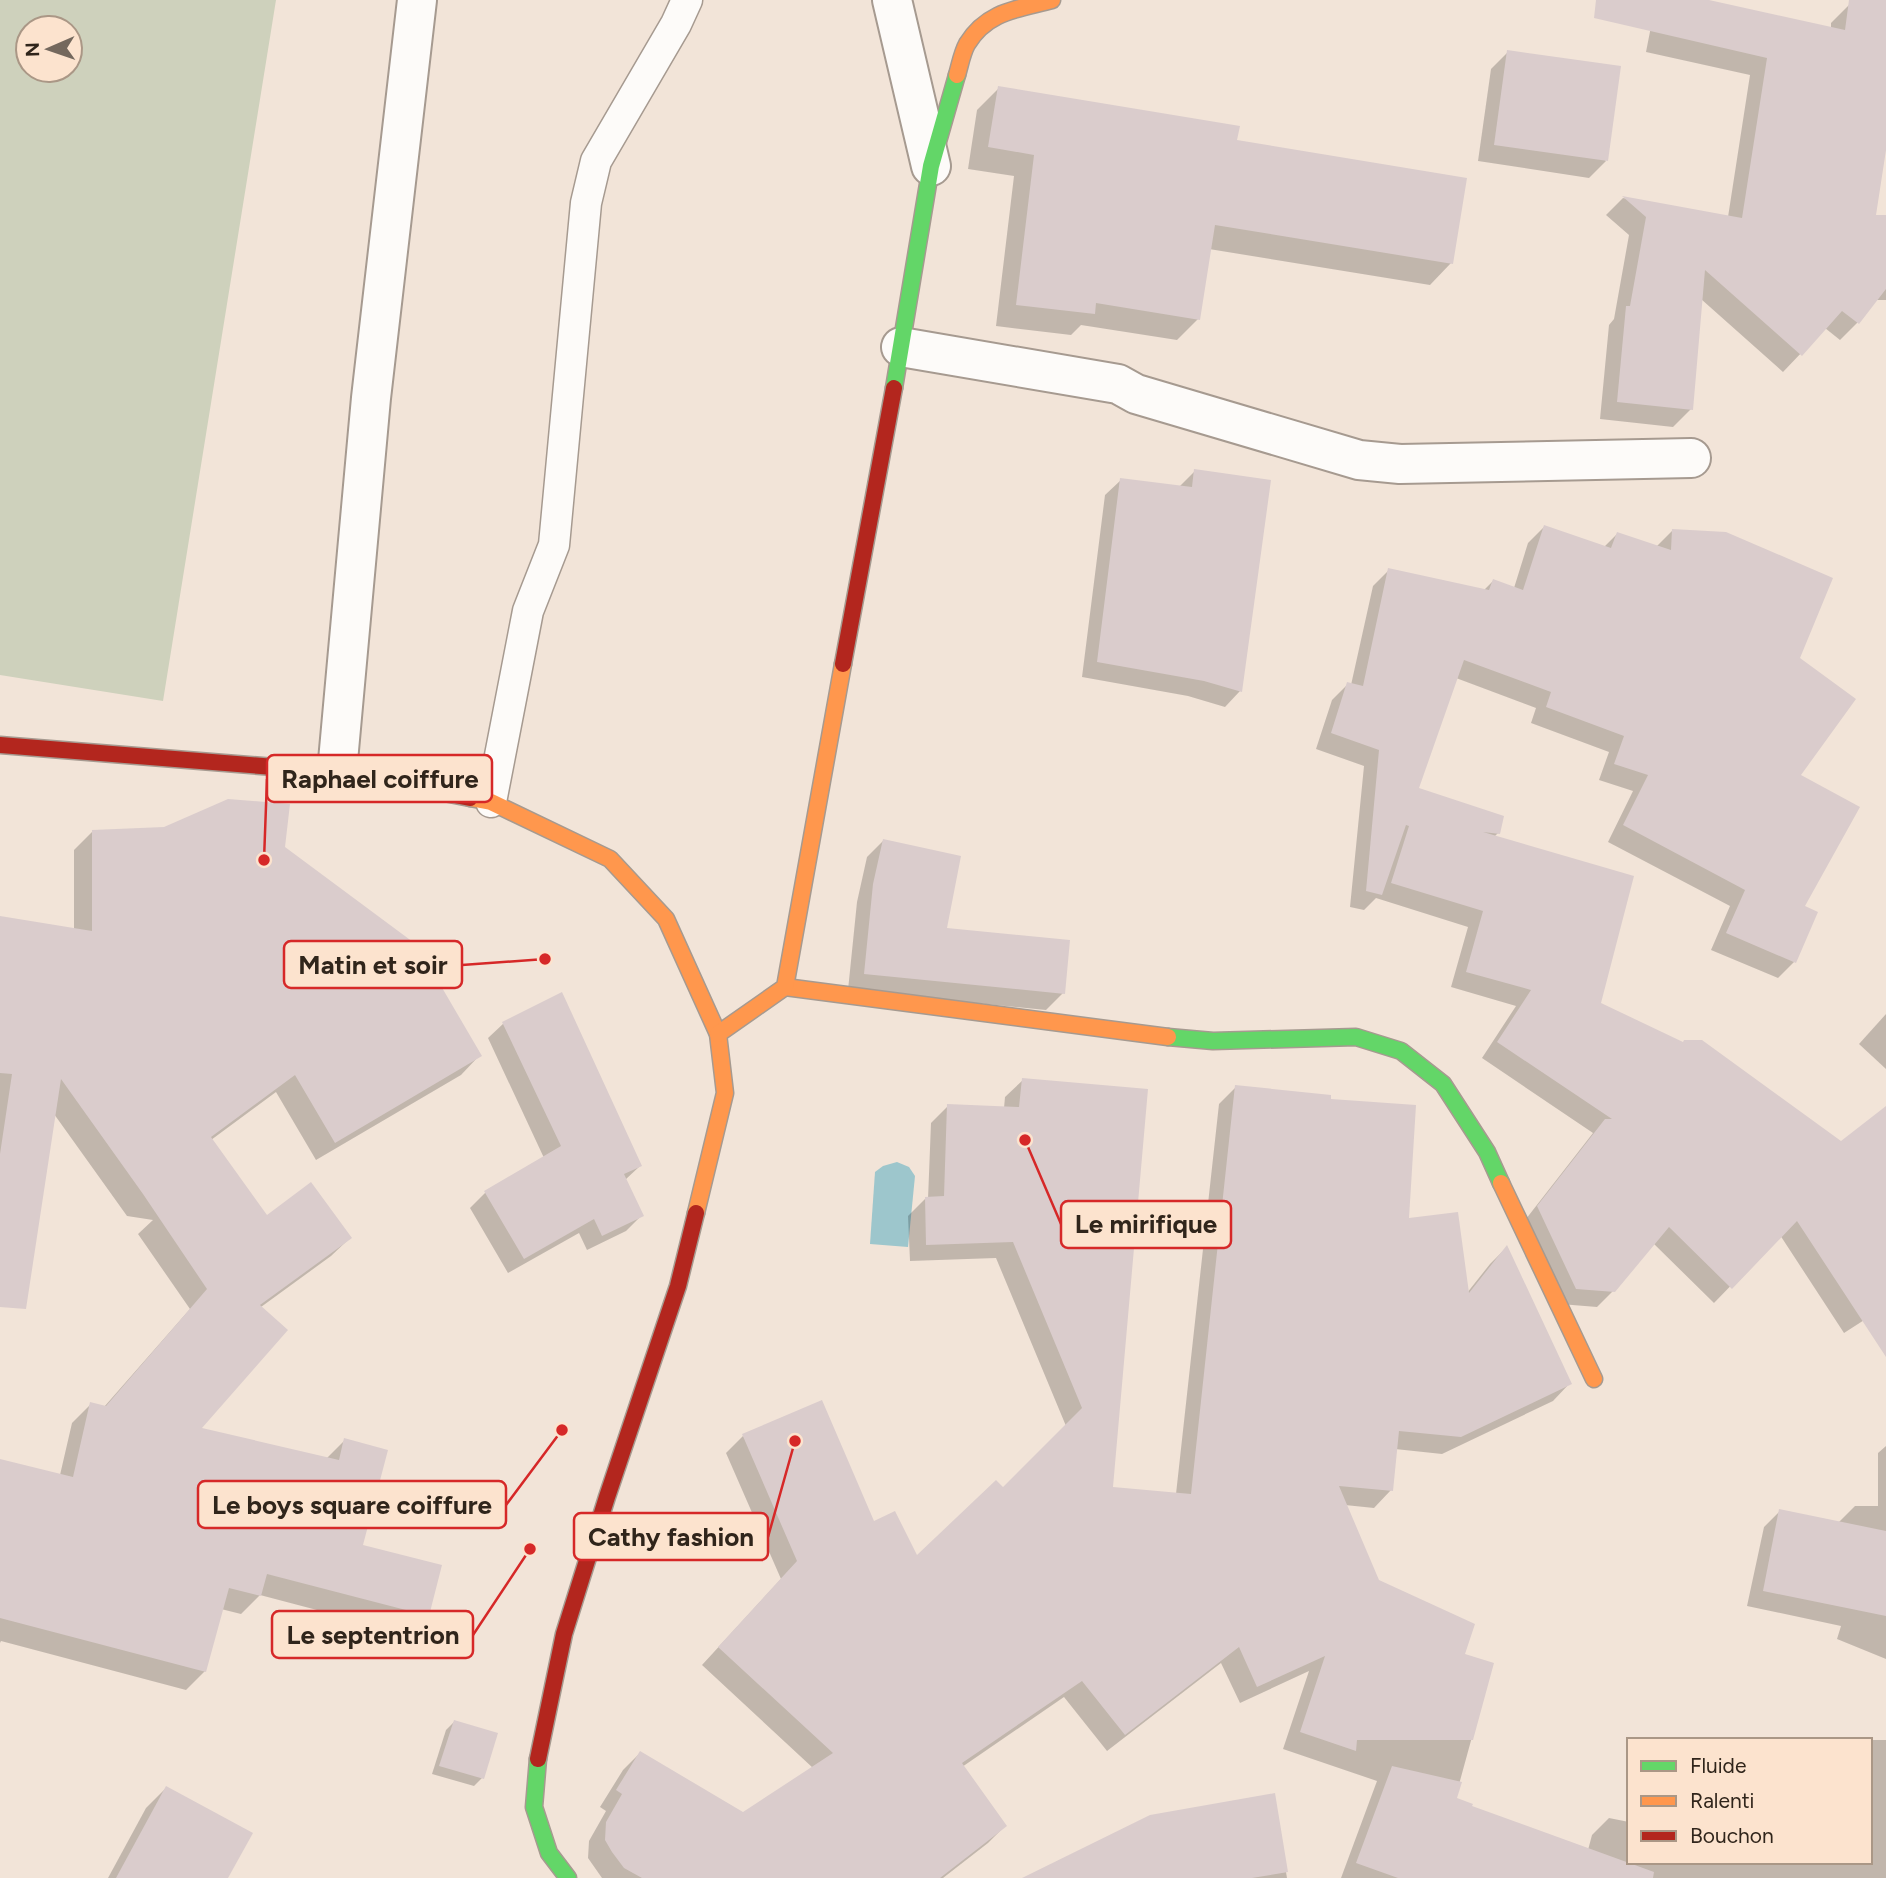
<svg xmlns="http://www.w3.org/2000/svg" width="1886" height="1878" font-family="Figtree,sans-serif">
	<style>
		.green { fill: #ced1bc; fill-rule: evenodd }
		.water { fill: #9dc6cc }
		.shadow { fill: #0003 }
		.building { fill: #dacccc }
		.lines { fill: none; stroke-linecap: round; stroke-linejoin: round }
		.lane-casing { stroke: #a69a90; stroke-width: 33 }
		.street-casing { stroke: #a69a90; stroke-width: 42 }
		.fast-casing { stroke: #a69a90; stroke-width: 19 }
		.slow-casing { stroke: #a69a90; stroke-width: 19 }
		.jam-casing { stroke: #a69a90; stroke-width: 19 }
		.lane { stroke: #fdfbf9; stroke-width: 30 }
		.street { stroke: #fdfbf9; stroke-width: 38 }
		.fast { stroke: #63d668; stroke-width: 16 }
		.slow { stroke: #ff974d; stroke-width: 16 }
		.jam { stroke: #b3261e; stroke-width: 16 }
		.leader { fill: none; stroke: #d62828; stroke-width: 2.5 }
		.callout-dot { fill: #d62828; stroke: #fce3ce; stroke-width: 2.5 }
		.callout { fill: #fce3ce; stroke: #d62828; stroke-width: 2.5 }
		.callout-label { font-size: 26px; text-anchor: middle; font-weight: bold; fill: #30251b }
	</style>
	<rect width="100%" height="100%" fill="#f2e4d8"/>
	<path class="green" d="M0,0H276L163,701L0,675ZM28,28H70V70H28Z"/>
	<path class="water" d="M897,1162L909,1167L915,1176L908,1247L870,1244L875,1172L883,1166Z"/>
	<g class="shadow">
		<path d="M1666,0H1701L1831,28V23L1849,5L1886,3V138L1874,217H1886V300H1875L1857,323L1840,340L1825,328L1783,372L1701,299L1691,409L1673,427L1600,419L1609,325L1614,319L1629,235L1606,215L1623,198L1728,217L1750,75L1646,52L1654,11Z"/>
		<path d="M1508,52L1606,161L1589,178L1478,161L1491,69Z"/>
		<path d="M999,88L1235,142L1451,263L1430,285L1209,249L1198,319L1177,340L1081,325L1071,335L996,326L1014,176L968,169L977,110Z"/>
		<path d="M1195,471L1240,691L1225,707L1188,696L1082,677L1105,495L1121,480L1179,487Z"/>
		<path d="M1544,527L1604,547L1617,534L1656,547L1672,531L1798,659L1799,775L1803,907L1794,962L1778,978L1711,950L1730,906L1608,842L1633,791L1599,780L1609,752L1531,723L1536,708L1456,678L1417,789L1498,833L1494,837L1599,1004L1841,1143L1886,1109V1306L1844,1333L1780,1235L1714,1303L1653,1243L1614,1290L1597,1307L1560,1304L1522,1224L1593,1133L1482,1058L1516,1006L1451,987L1468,927L1376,898L1364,910L1350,907L1364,766L1316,749L1332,700L1348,684L1351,685L1373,586L1389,570L1483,591L1493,581L1514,588L1528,543Z"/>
		<path d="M93,831L283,847L479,1056L461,1075L316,1160L276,1092L211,1140L266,1217L350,1238L331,1256L261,1307L199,1429L326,1459L345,1440L361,1546L427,1615L408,1634L260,1595L241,1614L221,1609L205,1671L186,1690L1,1641L0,1643V1461L60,1475L72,1423L91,1404L104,1407L190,1309L138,1234L153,1220L127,1216L54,1114L0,1198V917L74,930V850Z"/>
		<path d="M884,840L945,930L1063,993L1046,1010L848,990L857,902L867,857Z"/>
		<path d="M1886,1014V1069L1859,1044Z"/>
		<path d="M504,1023L640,1166L625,1180L641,1216L626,1231L587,1250L579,1233L508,1273L470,1208L486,1192L544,1158L488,1038Z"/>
		<path d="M1023,1080L1111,1488L1176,1494L1219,1104L1236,1087L1407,1220L1467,1293L1490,1264L1506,1248L1570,1383L1553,1401L1442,1454L1395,1449L1391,1490L1374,1508L1345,1505L1378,1582L1462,1655L1492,1664L1455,1799L1470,1807L1588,1850L1592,1835L1609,1818L1629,1822V1862H1870V1740H1886V1878H1341L1377,1781L1283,1749L1309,1671L1240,1703L1221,1663L1107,1751L1064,1697L962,1767L1005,1826L988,1843L943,1878H602L588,1858L589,1841L606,1811L600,1807L623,1770L640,1753L743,1814L813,1768L702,1665L781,1579L726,1453L743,1436L873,1523L916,1558L1003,1490L1066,1426L996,1258L910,1261L908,1216L925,1199H928L931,1123L948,1106L1004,1108L1005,1097Z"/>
		<path d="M1886,1446V1659L1837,1639L1841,1626L1747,1606L1764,1527L1780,1511L1838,1523L1855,1506H1878V1453Z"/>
		<path d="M454,1722L482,1778L474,1786L432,1774L446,1730Z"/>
		<path d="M166,1788L226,1878H108L146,1808Z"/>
		<path d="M1273,1795L1287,1878H1026Z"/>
	</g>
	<g class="building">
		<path d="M1596,0H1709L1845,30L1849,0H1886V150L1876,215H1886V289L1859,324L1842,311L1802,356L1705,270L1693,410L1617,402L1626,306H1630L1646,217L1622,196L1742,218L1767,58L1594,18Z"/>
		<path d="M1507,50L1621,66L1608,161L1494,145Z"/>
		<path d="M998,86L1240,126L1237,140L1467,178L1453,264L1215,225L1200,320L1096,303L1095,314L1016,305L1034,155L988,147Z"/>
		<path d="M1194,469L1271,480L1242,692L1204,681L1097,662L1120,478L1192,487Z"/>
		<path d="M1544,525L1611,548L1617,532L1671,550L1672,529L1726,532L1833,578L1800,658L1856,699L1801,775L1860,807L1805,906L1818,912L1796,963L1726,933L1745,890L1623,825L1648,775L1614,764L1624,736L1546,707L1551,692L1464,660L1419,788L1504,816L1500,834L1483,832L1634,876L1601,1003L1683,1042L1684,1040H1702L1841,1141L1886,1106V1357L1797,1221L1732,1289L1669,1227L1615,1292L1576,1289L1537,1206L1605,1119H1612L1497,1042L1531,990L1466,972L1483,911L1391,883L1409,826L1406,825L1382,895L1366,891L1379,750L1331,733L1347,682L1363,686L1388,568L1489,590L1493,579L1523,590Z"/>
		<path d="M228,799L290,804L285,847L417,945L482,1056L335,1143L295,1075L211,1137L267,1215L311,1182L352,1238L260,1305L288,1330L202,1428L339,1460L344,1438L388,1450L363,1545L442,1565L429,1616L267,1574L261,1596L229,1588L206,1672L0,1618V1459L73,1477L90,1402L106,1406L207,1289L143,1194L61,1079L26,1309L0,1307V1154L12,1074L0,1073V916L92,931V830L164,827Z"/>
		<path d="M883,839L961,856L947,928L1070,940L1065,994L864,974L873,884Z"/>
		<path d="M562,992L642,1166L624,1174L644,1216L602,1236L594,1219L524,1259L484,1191L561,1146L502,1022Z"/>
		<path d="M1022,1078L1148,1089L1113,1487L1191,1494L1235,1085L1331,1095V1099L1416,1105L1409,1218L1458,1212L1469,1293L1507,1245L1572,1384L1461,1437L1399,1431L1393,1491L1339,1486L1379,1580L1475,1624L1465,1654L1494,1663L1473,1740H1357L1356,1751L1300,1732L1325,1656L1257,1687L1239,1647L1125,1735L1082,1681L962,1763L1007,1826L940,1878H642L624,1868L612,1852L605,1840L606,1822L622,1794L616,1790L640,1751L743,1812L833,1753L718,1647L797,1561L742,1434L822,1400L874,1521L895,1511L917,1555L996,1480L1003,1487L1082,1408L1013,1242L926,1245L925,1197L944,1196L947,1104L1019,1107Z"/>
		<path d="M1779,1509L1886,1531V1616L1763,1591Z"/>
		<path d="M454,1720L498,1733L484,1779L439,1766Z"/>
		<path d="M1392,1766L1462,1782L1457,1798L1473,1804L1472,1806L1654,1872L1653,1878H1398L1356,1863Z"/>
		<path d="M166,1786L253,1833L228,1878H116Z"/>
		<path d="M1275,1793L1288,1872L1252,1878H1022L1150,1815Z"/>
	</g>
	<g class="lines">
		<g class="lane-casing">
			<path id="lane" d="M491,802L528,611L554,545L586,203L596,161L676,24L687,0"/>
		</g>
		<g class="street-casing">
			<g id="street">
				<path d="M892,0L931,166"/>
				<path d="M901,347L1118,384L1136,394L1359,460L1400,464L1691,458"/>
				<path d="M337,772L371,398L417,0"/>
			</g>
		</g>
		<g class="fast-casing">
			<g id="fast">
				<path d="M894,388L931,166L957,75"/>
				<path d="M1168,1037L1213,1041L1356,1037L1401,1051L1443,1084L1487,1152L1501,1183"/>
				<path d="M538,1759L534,1807L549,1853L568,1878"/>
			</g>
		</g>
		<g class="slow-casing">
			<g id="slow">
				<path d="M957,75C960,65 962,53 967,44C987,11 1018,9 1052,0"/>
				<path d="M470,798L491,802L610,859L666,919L718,1034L725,1093L696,1213"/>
				<path d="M785,987L1168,1037"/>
				<path d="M718,1034L785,987L843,664"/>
				<path d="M1501,1183L1594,1379"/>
			</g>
		</g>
		<g class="jam-casing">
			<g id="jam">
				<path d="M843,664L894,388"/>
				<path d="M0,745L337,772L470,798"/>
				<path d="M538,1759L564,1634L607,1497L678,1286L696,1213"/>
			</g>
		</g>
		<use href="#lane" class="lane"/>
		<use href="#street" class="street"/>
		<use href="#fast" class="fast"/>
		<use href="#slow" class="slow"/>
		<use href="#jam" class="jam"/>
	</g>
	<path class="leader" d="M264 860L267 779M545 959L462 965M1025 1140L1061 1224M562 1430L506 1505M795 1441L768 1537M530 1549L473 1635"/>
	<g class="callout-dot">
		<circle cx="264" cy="860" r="7"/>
		<circle cx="545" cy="959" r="7"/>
		<circle cx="1025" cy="1140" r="7"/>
		<circle cx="562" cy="1430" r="7"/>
		<circle cx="795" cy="1441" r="7"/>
		<circle cx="530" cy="1549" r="7"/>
	</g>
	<g class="callout">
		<rect x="267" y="755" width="225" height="47" rx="7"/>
		<rect x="284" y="941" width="178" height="47" rx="7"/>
		<rect x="1061" y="1201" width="170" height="47" rx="7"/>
		<rect x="198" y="1481" width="308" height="47" rx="7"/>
		<rect x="574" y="1513" width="194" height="47" rx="7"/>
		<rect x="272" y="1611" width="201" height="47" rx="7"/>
	</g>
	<g class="callout-label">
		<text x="380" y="788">Raphael coiffure</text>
		<text x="373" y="974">Matin et soir</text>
		<text x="1146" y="1233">Le mirifique</text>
		<text x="352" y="1514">Le boys square coiffure</text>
		<text x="671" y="1546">Cathy fashion</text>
		<text x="373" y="1644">Le septentrion</text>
	</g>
	<rect x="1627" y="1738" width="245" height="126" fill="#fce3ce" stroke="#aa9786" stroke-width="2"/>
	<rect x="1641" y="1761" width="35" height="10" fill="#63d668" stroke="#aa9786" stroke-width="2"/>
	<text x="1690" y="1773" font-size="21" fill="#30251b">Fluide</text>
	<rect x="1641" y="1796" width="35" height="10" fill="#ff974d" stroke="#aa9786" stroke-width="2"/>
	<text x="1690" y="1808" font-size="21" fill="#30251b">Ralenti</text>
	<rect x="1641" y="1831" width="35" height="10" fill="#b3261e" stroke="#aa9786" stroke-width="2"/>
	<text x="1690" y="1843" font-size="21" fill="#30251b">Bouchon</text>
	<g transform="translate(49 49) rotate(268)"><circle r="33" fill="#fce3ce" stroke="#aa9786" stroke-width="2"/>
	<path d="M0-5L12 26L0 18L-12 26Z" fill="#74685d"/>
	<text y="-10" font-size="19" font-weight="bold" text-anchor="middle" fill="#30251b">N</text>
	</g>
</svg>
